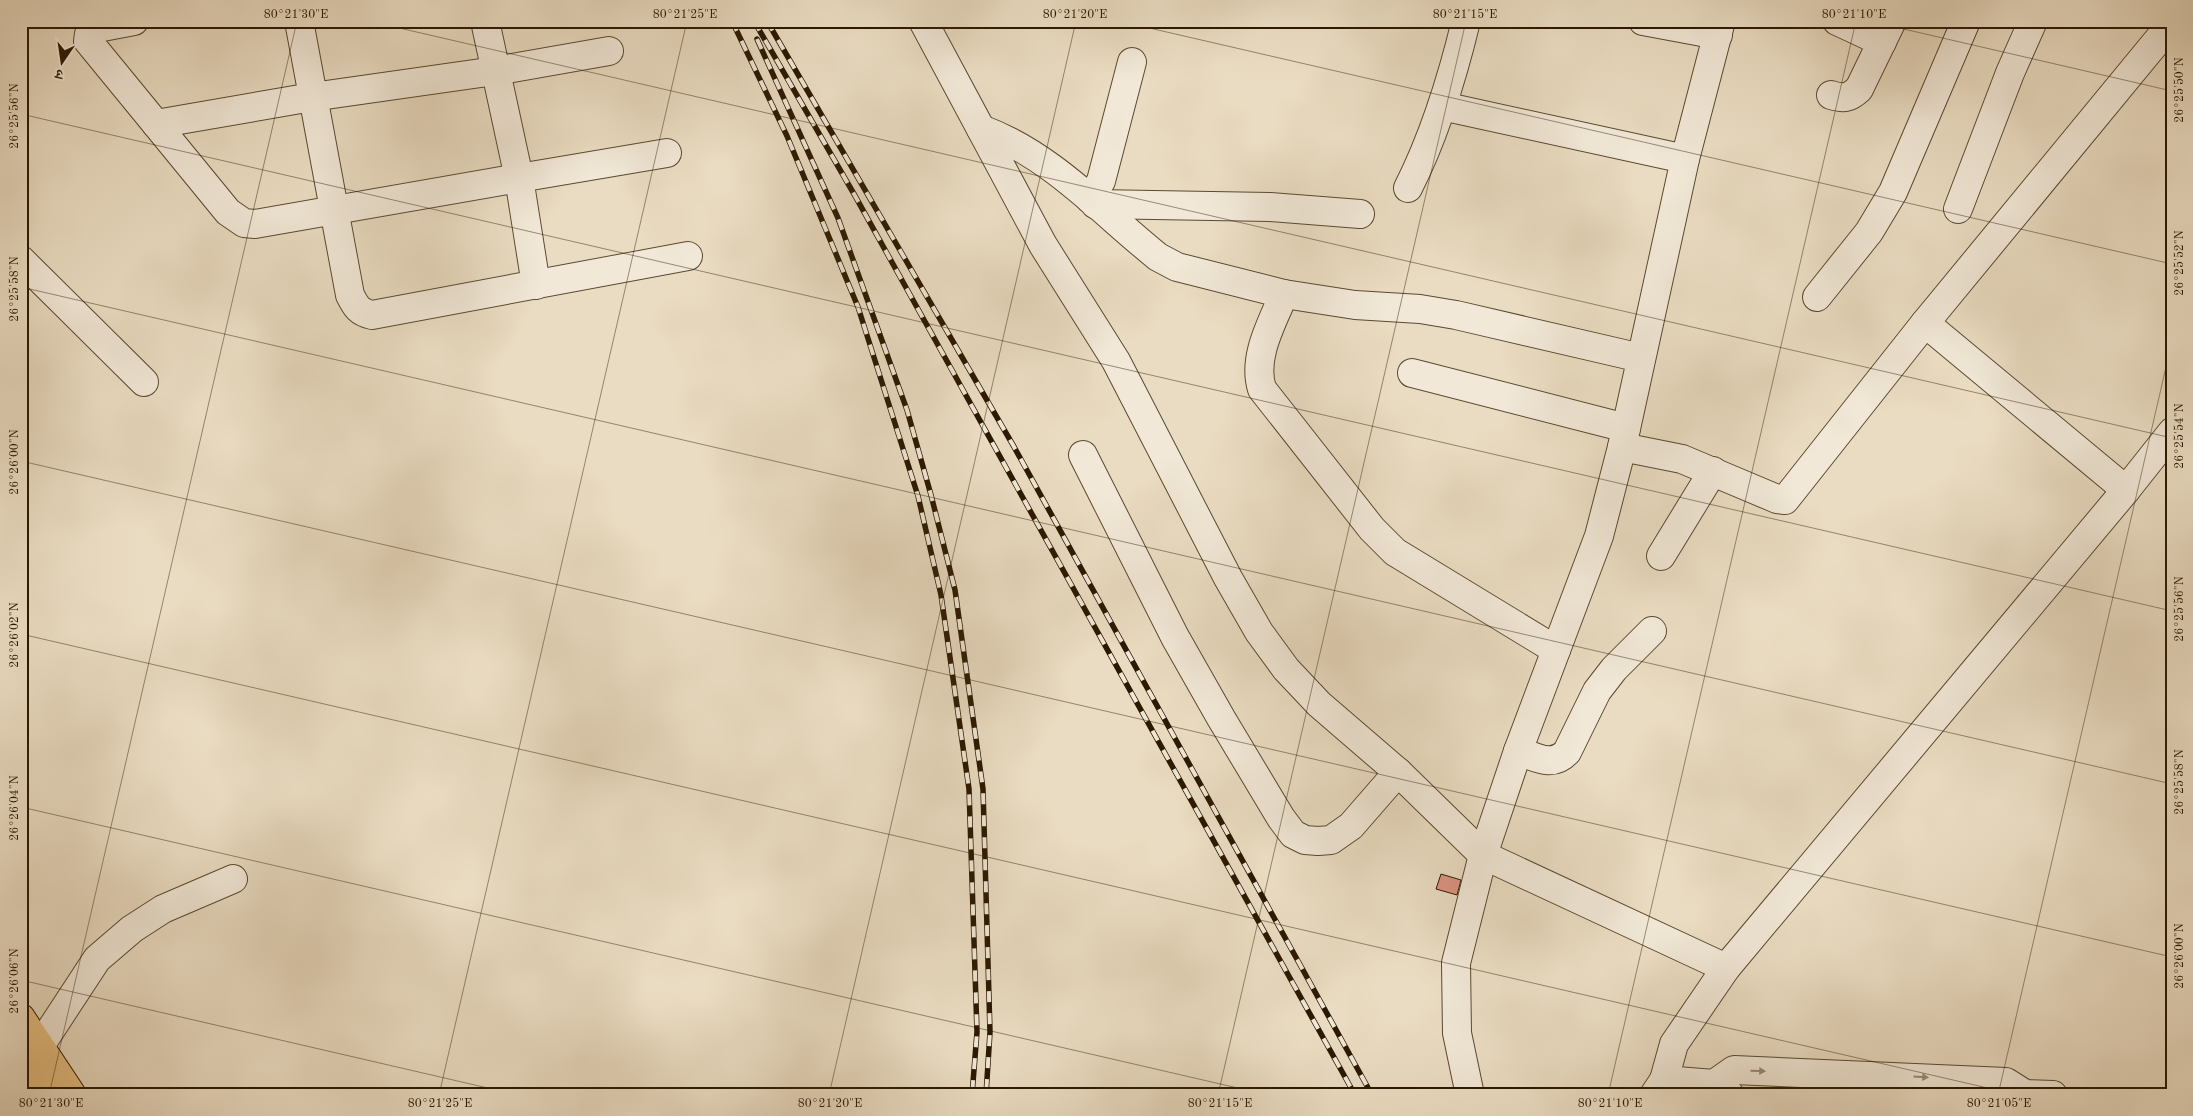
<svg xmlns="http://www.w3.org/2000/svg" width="2193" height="1116" font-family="'Old Standard TT','Noto Serif Devanagari',serif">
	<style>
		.building { fill: #dc9381; stroke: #2b1800 }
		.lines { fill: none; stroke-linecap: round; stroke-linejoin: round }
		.minor-casing { stroke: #5b4930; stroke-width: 30 }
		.major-casing { stroke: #2b1800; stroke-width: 30 }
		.minor { stroke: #f1e8d7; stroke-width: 28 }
		.major { stroke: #e5be81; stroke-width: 28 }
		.rail-casing { stroke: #2b1800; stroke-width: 5.5 }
		.rail { stroke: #f1e8d7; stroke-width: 4; stroke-dasharray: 11; stroke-linecap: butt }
		.oneway { fill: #988a76 }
		.ticks { fill: none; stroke: #2b1800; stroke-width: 1; stroke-opacity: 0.45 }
		.neatline { fill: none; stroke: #2b1800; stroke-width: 2 }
		.ticks-label { font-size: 12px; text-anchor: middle; fill: #2b1800 }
	</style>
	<rect width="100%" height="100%" fill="#eadcc2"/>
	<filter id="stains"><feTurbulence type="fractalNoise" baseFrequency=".004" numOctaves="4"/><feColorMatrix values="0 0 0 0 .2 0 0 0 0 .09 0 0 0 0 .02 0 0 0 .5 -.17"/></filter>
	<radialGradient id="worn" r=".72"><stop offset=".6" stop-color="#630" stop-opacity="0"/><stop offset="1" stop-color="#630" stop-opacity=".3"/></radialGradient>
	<path class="building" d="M1441,874L1461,880L1457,895L1436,889Z"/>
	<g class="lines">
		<g class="minor-casing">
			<g id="minor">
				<path d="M134,21L92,29L89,34L88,41L156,124"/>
				<path d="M299,21L350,295C356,307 359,312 372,315L688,256"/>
				<path d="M485,21L519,178L667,153"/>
				<path d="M923,21L1043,245L1116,361L1228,578L1259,632L1286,669L1319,704L1398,772L1483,855L1726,968"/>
				<path d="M1643,21L1718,35"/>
				<path d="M1837,21L1882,42"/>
				<path d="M1831,95C1844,99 1849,98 1859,89L1892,21"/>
				<path d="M1442,106L1685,159"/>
				<path d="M981,129C1050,154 1102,212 1158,257L1177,267L1284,294C1272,323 1252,357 1262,389L1372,529L1395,552L1556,650"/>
				<path d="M1408,188C1435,135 1452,79 1466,21"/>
				<path d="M1090,199L1101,181L1132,62"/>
				<path d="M1095,204L1270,207L1360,214"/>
				<path d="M1958,209L2010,73L2033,21"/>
				<path d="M21,260L144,382"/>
				<path d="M536,285L519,178L255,224L244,223L228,212L156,124L312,97L495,71L609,51"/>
				<path d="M1284,294L1355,305L1420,309L1456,315L1641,358"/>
				<path d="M1817,297L1869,232L1893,192L1966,21"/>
				<path d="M1925,323L2126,490"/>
				<path d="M1412,373L1626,428"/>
				<path d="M1622,447L1682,459L1777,499L1785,500L1925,323L2172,23"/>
				<path d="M1083,455L1175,637L1221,718L1281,818L1293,834L1305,840L1318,841L1331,840L1351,826L1398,772"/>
				<path d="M1661,556L1713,471"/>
				<path d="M1518,751C1536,757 1552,768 1567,752L1597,691L1614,669L1652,631"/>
				<path d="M40,1046L97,959L132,929L163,909L233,879"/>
				<path d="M1664,1080L1714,1084L1729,1094"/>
				<path d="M1714,1084L1734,1070L2006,1082L2025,1094L2053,1095"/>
				<path d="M1470,1095L1457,1033L1456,963L1483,855L1518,751L1599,536L1622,447L1685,159L1721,21"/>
				<path d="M1654,1095L1664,1080L1674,1044L1726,968L2126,490L2172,432"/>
			</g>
		</g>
		<g class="major-casing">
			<g id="major">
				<path d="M21,1018L72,1095"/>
				<path d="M21,1066L40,1095"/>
			</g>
		</g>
		<use href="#minor" class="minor"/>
		<use href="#major" class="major"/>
		<g class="rail-casing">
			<g id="rail">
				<path d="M732,21L787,136L858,307L918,496L941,595L969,789L977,1032L972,1095"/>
				<path d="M754,21L854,194L1355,1095"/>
				<path d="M767,21L1013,445L1372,1095"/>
				<path d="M757,39L838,218L907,410L931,495L955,590L983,789L990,1032L986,1095"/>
			</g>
		</g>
		<use href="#rail" class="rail"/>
	</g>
	<defs><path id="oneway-solid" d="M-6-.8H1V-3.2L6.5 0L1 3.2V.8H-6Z" transform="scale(1.25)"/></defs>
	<g class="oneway">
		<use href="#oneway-solid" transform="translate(1758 1071) rotate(2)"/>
		<use href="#oneway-solid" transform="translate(1921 1077) rotate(3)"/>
	</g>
	<path class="ticks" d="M369,21L2172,438M1119,21L2172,264M1869,21L2172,91M21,114L2172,611M21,287L2172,784M21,461L2172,957M21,634L2018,1095M21,807L1268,1095M21,980L518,1095M49,1095L297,21M439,1095L687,21M829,1095L1076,21M1218,1095L1466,21M1608,1095L1856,21M1998,1095L2172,341"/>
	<rect width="2193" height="1116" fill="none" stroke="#eadcc2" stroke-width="55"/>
	<g transform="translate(62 62) rotate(193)" stroke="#f1e8d7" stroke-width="4" paint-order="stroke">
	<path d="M0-4L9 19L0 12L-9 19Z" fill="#2b1800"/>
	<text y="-8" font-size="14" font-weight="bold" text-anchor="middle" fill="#2b1800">उ</text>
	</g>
	<rect x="28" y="28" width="2138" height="1060" class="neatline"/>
	<g class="ticks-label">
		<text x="296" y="18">80°21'30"E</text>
		<text x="685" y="18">80°21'25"E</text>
		<text x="1075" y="18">80°21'20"E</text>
		<text x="1465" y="18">80°21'15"E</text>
		<text x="1854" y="18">80°21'10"E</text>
		<text transform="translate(2179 90) rotate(-90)" y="4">26°25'50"N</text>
		<text transform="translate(14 116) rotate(-90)" y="4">26°25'56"N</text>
		<text transform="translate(2179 263) rotate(-90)" y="4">26°25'52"N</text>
		<text transform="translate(14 289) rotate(-90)" y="4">26°25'58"N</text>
		<text transform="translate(2179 436) rotate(-90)" y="4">26°25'54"N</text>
		<text transform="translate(14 462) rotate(-90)" y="4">26°26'00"N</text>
		<text transform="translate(2179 609) rotate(-90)" y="4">26°25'56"N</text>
		<text transform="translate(14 635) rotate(-90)" y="4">26°26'02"N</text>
		<text transform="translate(2179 782) rotate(-90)" y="4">26°25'58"N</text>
		<text transform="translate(14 808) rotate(-90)" y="4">26°26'04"N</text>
		<text transform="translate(2179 956) rotate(-90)" y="4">26°26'00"N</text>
		<text transform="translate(14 981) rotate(-90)" y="4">26°26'06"N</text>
		<text x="51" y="1107">80°21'30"E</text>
		<text x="440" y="1107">80°21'25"E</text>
		<text x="830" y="1107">80°21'20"E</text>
		<text x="1220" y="1107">80°21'15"E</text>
		<text x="1610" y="1107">80°21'10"E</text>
		<text x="1999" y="1107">80°21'05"E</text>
	</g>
	<rect width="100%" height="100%" filter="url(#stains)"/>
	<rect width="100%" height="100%" fill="url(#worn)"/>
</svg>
